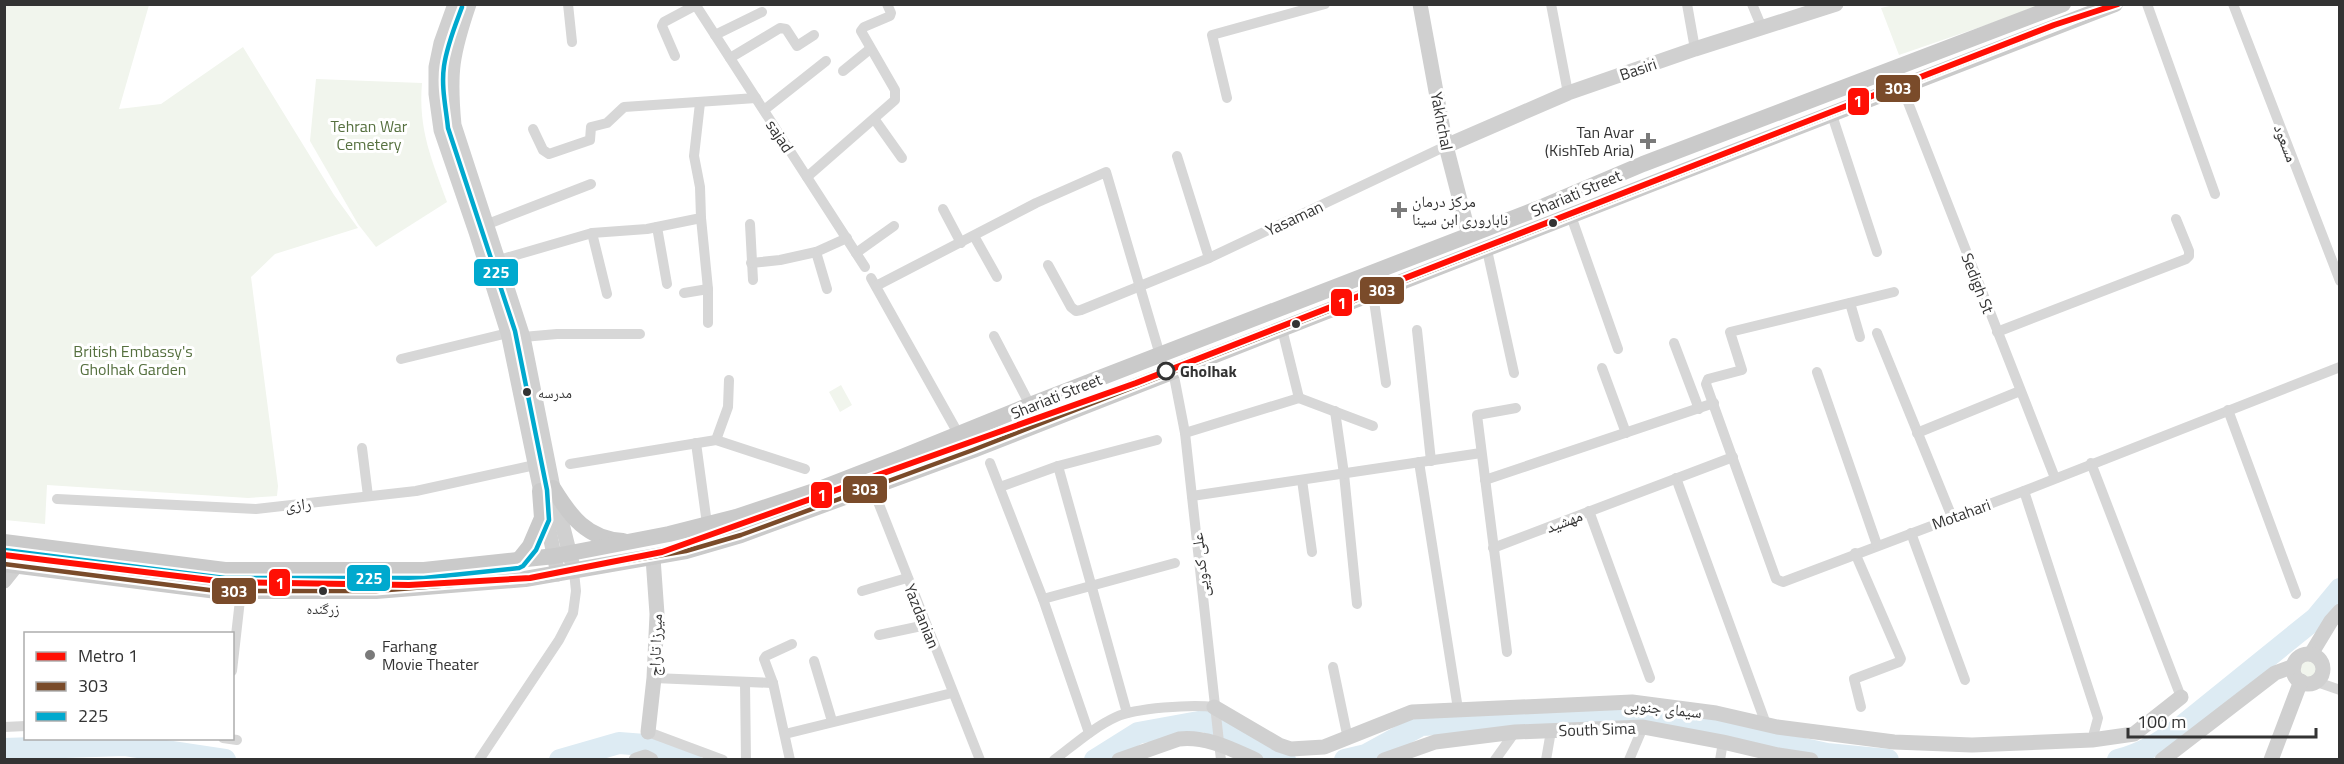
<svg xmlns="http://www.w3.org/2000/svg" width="2344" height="764" font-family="'Titillium Web','Noto Naskh Arabic',sans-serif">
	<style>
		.green { fill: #f1f5ed }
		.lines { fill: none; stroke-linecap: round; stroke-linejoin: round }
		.river { stroke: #ddebf3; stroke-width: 22 }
		.street { stroke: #d7d7d7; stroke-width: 10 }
		.secondary { stroke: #d0d0d0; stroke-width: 15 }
		.primary { stroke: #cacaca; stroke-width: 16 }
		.bus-1-casing { stroke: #fff; stroke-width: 9 }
		.bus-2-casing { stroke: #fff; stroke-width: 9 }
		.bus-1 { stroke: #7a4b2a; stroke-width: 4.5 }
		.bus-2 { stroke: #00a9ce; stroke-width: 4.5 }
		.metro-1-casing { stroke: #fff; stroke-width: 10 }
		.metro-1 { stroke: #ff0f04; stroke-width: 6 }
		.poi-dot { fill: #7a7a7a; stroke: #fff; stroke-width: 2 }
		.bus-dot { fill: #333; stroke: #fff; stroke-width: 2 }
		.stop-dot { fill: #fff; stroke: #333; stroke-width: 3 }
		.labels { text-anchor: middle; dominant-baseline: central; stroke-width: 6; stroke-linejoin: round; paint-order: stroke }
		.bus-label { font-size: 14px; fill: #333; stroke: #fff; text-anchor: start }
		.street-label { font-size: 16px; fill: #333; stroke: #fff }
		.park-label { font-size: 16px; fill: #56703f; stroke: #fff }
		.poi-label { font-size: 16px; fill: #333; stroke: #fff; text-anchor: start }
		.stop-label { font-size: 16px; font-weight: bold; fill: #333; stroke: #fff; text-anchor: start }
		.line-badge { stroke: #fff; stroke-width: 2 }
		.badge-label { font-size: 16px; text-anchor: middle; font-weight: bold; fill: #fff }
	</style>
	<rect width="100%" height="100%" fill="#fff"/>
	<g class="green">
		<path d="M5,4L149,5L119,109L161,104L243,47L334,195L358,228L275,254L251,277L278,486L277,496L248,498L47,485L45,524L5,520Z"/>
		<path d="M1898,4L2044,5L1899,55L1881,8Z"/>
		<path d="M316,79L422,83C418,130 432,160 447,202L376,247L358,224L310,141Z"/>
		<path d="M841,385L852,405L840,412L829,392Z"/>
		<circle cx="2308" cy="668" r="12"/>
	</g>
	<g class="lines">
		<g class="river">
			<path d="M4,749L125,745L225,760"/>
			<path d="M560,760L619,743L645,745L691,760"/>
			<path d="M1095,760L1138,733L1204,721L1224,728L1285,760"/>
			<path d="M1345,760L1366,755L1421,725L1643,714L1827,754L1888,760"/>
			<path d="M2118,760C2142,754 2161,742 2181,727L2316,618L2340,589"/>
		</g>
		<g class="street">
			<path d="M568,4L572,42"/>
			<path d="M695,4L865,267"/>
			<path d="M1551,4L1568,93"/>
			<path d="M1687,4L1695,49"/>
			<path d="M1752,4L1762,28"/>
			<path d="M2147,4L2215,194"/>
			<path d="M2233,4L2340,281"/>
			<path d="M715,35L762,12"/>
			<path d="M675,56L662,26L664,22L696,5"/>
			<path d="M730,58L780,28L786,29L797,46L814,35"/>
			<path d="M843,71L870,49"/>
			<path d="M1902,87L2055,478"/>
			<path d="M1227,98L1212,35L1325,4"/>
			<path d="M764,110L826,61"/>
			<path d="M1832,115L1877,252"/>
			<path d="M875,120L902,158"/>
			<path d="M533,129L543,150L549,154L590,140L591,127L607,123L624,107L756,98"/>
			<path d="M1177,156L1209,258"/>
			<path d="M807,177L895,100V90L861,31L864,27L890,16L891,13L887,4"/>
			<path d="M943,209L961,243"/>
			<path d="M1571,216L1618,349"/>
			<path d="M701,218L708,289V323"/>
			<path d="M488,224L591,184"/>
			<path d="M750,224L753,280"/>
			<path d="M657,227L667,284"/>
			<path d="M592,233L607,294"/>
			<path d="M974,236L997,277"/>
			<path d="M1487,250L1514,373"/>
			<path d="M816,252L827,289"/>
			<path d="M856,253L894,226"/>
			<path d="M499,260L592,233L647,229L701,218L700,187L694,156L700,103"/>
			<path d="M751,263L780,260L816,252L847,238"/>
			<path d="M1048,265L1071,307L1076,311L1081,310L1209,258L1446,146"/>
			<path d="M871,278L959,435"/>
			<path d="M876,286L1036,203L1106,172L1160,355"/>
			<path d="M1894,292L1730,332L1742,370L1708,379L1706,384L1776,579L1783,582L2024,491L2340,367"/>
			<path d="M684,293L708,289"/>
			<path d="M1373,294L1386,383"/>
			<path d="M1850,303L1860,337"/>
			<path d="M1282,329L1299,398"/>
			<path d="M1417,330L1431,461"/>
			<path d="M1997,332L2186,259L2189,256V251L2176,219"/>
			<path d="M1877,333L1952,517"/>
			<path d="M994,336L1030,405"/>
			<path d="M523,337L557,334H640"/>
			<path d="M1674,343L1699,409"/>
			<path d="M401,359L508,333"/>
			<path d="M1602,368L1626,433"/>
			<path d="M1173,371L1185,433L1221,760"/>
			<path d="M1817,372L1877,545"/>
			<path d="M1299,398L1373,426"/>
			<path d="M2228,410L2296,594"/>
			<path d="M1335,411L1344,474L1357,604"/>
			<path d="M1185,433L1299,398"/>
			<path d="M1917,433L2020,391"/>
			<path d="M716,440L728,407L729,380"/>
			<path d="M696,443L707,524"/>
			<path d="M362,448L368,496"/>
			<path d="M1419,462L1458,709"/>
			<path d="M990,463L1043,599L1089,733"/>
			<path d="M2091,463L2181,697"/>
			<path d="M570,464L716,440L805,469"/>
			<path d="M1058,466L1127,713"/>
			<path d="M1676,478L1766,724"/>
			<path d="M1302,480L1312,552"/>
			<path d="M1485,480L1714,403"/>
			<path d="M871,484L980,760"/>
			<path d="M1000,487L1058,466L1157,440"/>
			<path d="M2024,491L2098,718L2092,740"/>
			<path d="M1192,496L1481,453"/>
			<path d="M57,499L256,509L416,491L535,465"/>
			<path d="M1589,511L1650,678"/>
			<path d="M1911,533L1965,680"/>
			<path d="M1493,548L1733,457"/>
			<path d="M1855,553L1901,659L1899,662L1854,679L1861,707"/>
			<path d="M862,591L907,578"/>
			<path d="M1043,599L1175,563"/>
			<path d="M879,635L926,625"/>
			<path d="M1507,652L1477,415L1516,408"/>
			<path d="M814,661L832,721"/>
			<path d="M1333,667L1348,739"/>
			<path d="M232,671L241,591"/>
			<path d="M654,678L773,683"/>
			<path d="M2317,682L2340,690"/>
			<path d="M745,683L746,760"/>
			<path d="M4,727L26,726"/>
			<path d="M648,732L723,760"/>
			<path d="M785,734L952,693"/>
			<path d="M223,738L237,740"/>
			<path d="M479,760L559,640L573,613L576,591L574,572"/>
			<path d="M790,760L773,683L764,659L766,656L792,644"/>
			<path d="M1054,760C1074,745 1094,727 1116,717C1135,708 1192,704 1214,707"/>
			<path d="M1495,760L1515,732"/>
			<path d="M1546,760L1551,731"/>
			<path d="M1629,760L1643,727"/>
			<path d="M1720,760L1723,742"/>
		</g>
		<g class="secondary">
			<path d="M455,4L441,43L436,67V94L441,130L476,232L508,333L558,574"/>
			<path d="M469,4C452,54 449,72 454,125L523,337L553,488L572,563"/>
			<path d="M1420,4L1446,146L1469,235"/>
			<path d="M1446,146L1568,93L1695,49L1836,4"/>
			<path d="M4,581L16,566"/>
			<path d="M2311,654L2331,621L2340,611"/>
			<circle cx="2308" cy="669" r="15"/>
			<path d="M1214,707L1279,745L1291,749L1324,747L1412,712L1632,702L1716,713L1777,727L1894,742L1972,745L2092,740L2134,734L2181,697"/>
			<path d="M648,732L654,678L657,614L653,558"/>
			<path d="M636,760L645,757L651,760"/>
			<path d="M1119,760L1179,739C1207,736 1231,749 1256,760"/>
			<path d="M1384,760L1435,742L1515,732L1643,727L1723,742L1778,755L1811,760"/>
			<path d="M2162,760L2275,673L2294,666"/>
			<path d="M2271,760L2301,681"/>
		</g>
		<g class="primary">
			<path d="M553,488C570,516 587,539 623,541"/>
			<path d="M4,542L225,570H424L555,556L669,534L736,517L817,490L902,457L1030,405L1537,209L1643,164L2063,4"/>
			<path d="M518,561L530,546L542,518L540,491"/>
			<path d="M4,564L217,591H376L525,579L686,551L741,535L973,450L1669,177L2115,4"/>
		</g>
		<g class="bus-1-casing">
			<path id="bus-1" d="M4,564L217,591H376L525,579L686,551L741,535L973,450L2114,4"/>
		</g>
		<g class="bus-2-casing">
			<path id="bus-2" d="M4,550L225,578H424L519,568L523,566L536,550L549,520L547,490L515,331L448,128C446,108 441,87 444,66C447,45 455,26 462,7"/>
		</g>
		<use href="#bus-1" class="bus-1"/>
		<use href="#bus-2" class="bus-2"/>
		<g class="metro-1-casing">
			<path id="metro-1" d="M4,555L227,582L409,585L530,578L662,552L1136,383L2054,25L2118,4"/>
		</g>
		<use href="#metro-1" class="metro-1"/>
	</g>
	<g class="poi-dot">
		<path d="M1645 132h6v6h6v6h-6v6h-6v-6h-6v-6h6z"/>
		<path d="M1396 201h6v6h6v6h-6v6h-6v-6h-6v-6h6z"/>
		<circle cx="370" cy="655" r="6"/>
	</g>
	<g class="bus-dot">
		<circle cx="1553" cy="223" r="5"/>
		<circle cx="1296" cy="324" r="5"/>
		<circle cx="527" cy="392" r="5"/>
		<circle cx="323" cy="591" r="5"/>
	</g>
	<circle class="stop-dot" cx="1166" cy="371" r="8"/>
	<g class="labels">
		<g class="bus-label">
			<text x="538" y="392">مدرسه</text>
			<text x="323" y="608" text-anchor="middle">زرگنده</text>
		</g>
		<g class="street-label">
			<text transform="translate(1638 69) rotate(-19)">Basiri</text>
			<text transform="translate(1442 121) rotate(79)">Yakhchal</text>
			<text transform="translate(780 136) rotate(57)">sajad</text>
			<text transform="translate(2286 143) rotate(69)">مسعود</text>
			<text transform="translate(1576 193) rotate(-23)">Shariati Street</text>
			<text transform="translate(1294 218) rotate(-25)">Yasaman</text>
			<text transform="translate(1978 283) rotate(69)">Sedigh St</text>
			<text transform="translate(1056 396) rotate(-22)">Shariati Street</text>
			<text transform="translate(298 504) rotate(-6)">رازی</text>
			<text transform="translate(1961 514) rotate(-20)">Motahari</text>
			<text transform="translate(1564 521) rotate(-21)">مهشید</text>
			<text transform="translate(1200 565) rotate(-96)">علی کدویی</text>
			<text transform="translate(922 616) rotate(68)">Yazdanian</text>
			<text transform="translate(655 645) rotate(-88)">میرزا تاراج</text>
			<text transform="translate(1663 708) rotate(6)">سیمای جنوبی</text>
			<text transform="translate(1597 729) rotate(-2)">South Sima</text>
		</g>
		<g class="park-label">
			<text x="369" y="126">Tehran War<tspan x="369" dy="18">Cemetery</tspan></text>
			<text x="133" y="351">British Embassy's<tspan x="133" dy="18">Gholhak Garden</tspan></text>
		</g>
		<g class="poi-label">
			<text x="1634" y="132" text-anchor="end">Tan Avar<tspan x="1634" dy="18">(KishTeb Aria)</tspan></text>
			<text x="1412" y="201">مرکز درمان<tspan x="1412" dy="18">ناباروری ابن سینا</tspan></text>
			<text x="382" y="646">Farhang<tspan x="382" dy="18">Movie Theater</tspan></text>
		</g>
		<g class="stop-label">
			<text x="1180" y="371">Gholhak</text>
		</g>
	</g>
	<g class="line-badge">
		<rect x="1875" y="74" width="46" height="29" rx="6" fill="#7a4b2a"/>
		<rect x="1847" y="87" width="23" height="29" rx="6" fill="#ff0f04"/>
		<rect x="473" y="258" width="46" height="29" rx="6" fill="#00a9ce"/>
		<rect x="1359" y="276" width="46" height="29" rx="6" fill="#7a4b2a"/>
		<rect x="1330" y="288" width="23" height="29" rx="6" fill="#ff0f04"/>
		<rect x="842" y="475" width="46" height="29" rx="6" fill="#7a4b2a"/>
		<rect x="810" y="481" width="23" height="28" rx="6" fill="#ff0f04"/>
		<rect x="346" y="564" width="45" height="28" rx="6" fill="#00a9ce"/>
		<rect x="268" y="568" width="23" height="29" rx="6" fill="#ff0f04"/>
		<rect x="211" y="577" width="46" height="28" rx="6" fill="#7a4b2a"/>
	</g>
	<g class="badge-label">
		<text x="1898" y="94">303</text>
		<text x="1858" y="107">1</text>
		<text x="496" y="278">225</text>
		<text x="1382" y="296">303</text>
		<text x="1342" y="309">1</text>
		<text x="865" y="495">303</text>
		<text x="822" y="501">1</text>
		<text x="369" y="584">225</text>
		<text x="280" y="589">1</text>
		<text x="234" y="597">303</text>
	</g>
	<rect width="2344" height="764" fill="none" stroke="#333333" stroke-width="12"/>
	<rect x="24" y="632" width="210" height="108" fill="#ffffff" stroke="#adadad" stroke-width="1.5"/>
	<rect x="36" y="652" width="30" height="9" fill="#ff0f04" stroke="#adadad" stroke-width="1.5"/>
	<text x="78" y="662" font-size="18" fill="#333333">Metro 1</text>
	<rect x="36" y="682" width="30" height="9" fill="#7a4b2a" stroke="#adadad" stroke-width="1.5"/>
	<text x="78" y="692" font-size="18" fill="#333333">303</text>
	<rect x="36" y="712" width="30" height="9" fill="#00a9ce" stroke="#adadad" stroke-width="1.5"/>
	<text x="78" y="722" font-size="18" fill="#333333">225</text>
	<path d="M2128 728v9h188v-9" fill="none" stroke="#333333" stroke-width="3"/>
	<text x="2137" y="728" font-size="18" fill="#333333" stroke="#ffffff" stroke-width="4.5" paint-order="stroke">100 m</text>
</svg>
